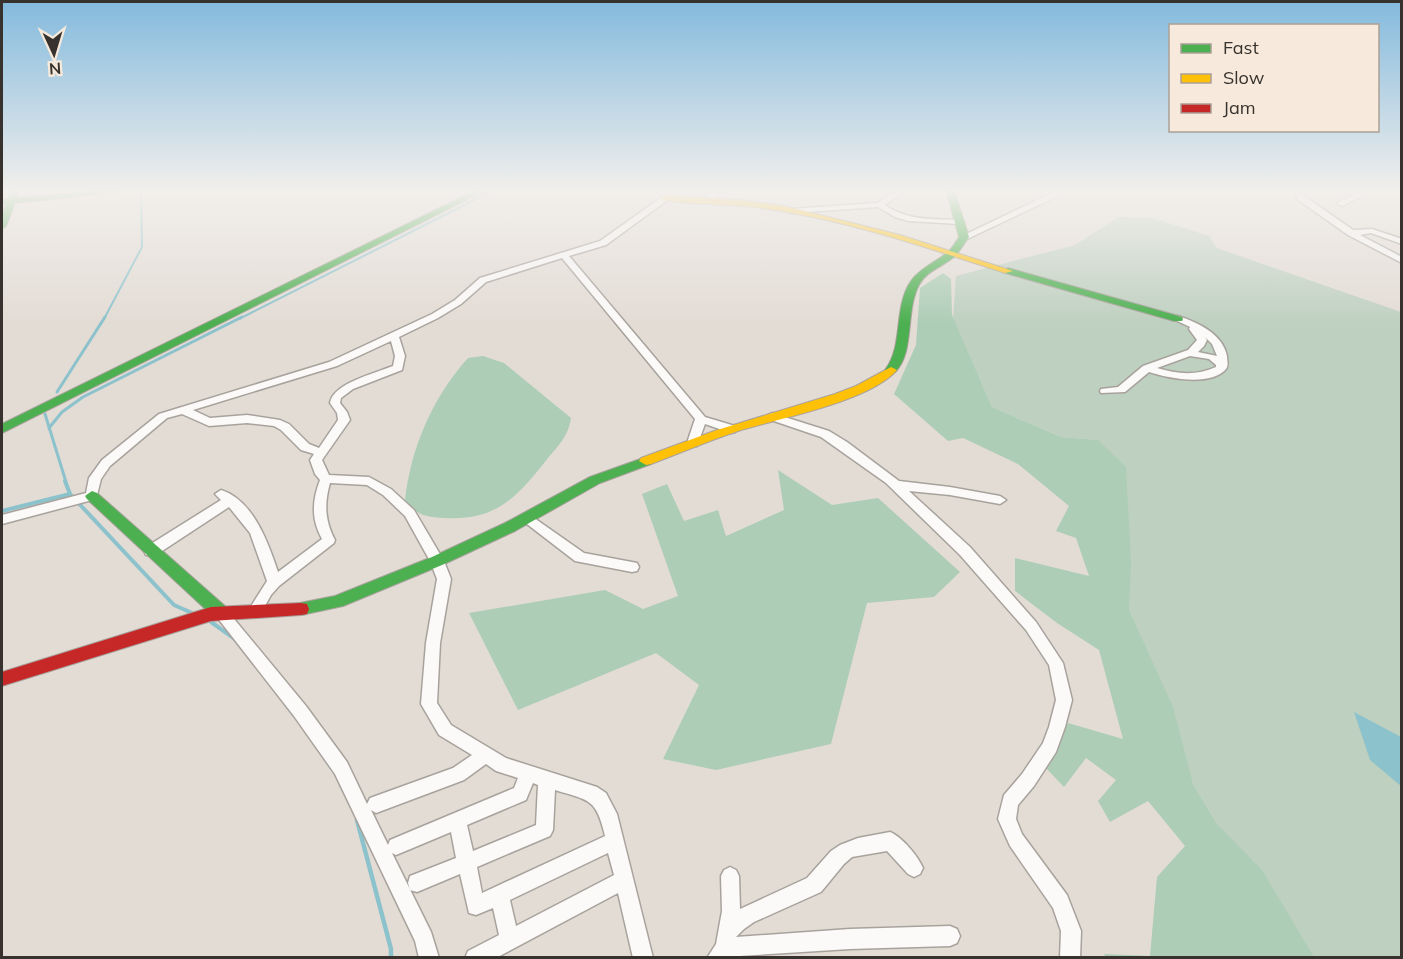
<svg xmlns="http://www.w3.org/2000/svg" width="1403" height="959" font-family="Mulish,sans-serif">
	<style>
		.green { fill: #bed0c0 }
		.forest { fill: #adcdb6 }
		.water { fill: #8cc2cc }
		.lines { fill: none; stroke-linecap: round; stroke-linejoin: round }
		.stream-far3 { stroke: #8cc2cc; stroke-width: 2 }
		.stream-far2 { stroke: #8cc2cc; stroke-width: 3 }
		.stream-far1 { stroke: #8cc2cc; stroke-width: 4 }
		.stream { stroke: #8cc2cc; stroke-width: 4.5 }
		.street-casing { stroke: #a8a29c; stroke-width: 3 }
		.fast-casing { stroke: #a8a29c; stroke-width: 2 }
		.slow-casing { stroke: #a8a29c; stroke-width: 2 }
		.jam-casing { stroke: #a8a29c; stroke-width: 2 }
		.street { fill: #fbfaf9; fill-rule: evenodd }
		.fast { fill: #4caf50; fill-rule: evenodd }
		.slow { fill: #ffc107; fill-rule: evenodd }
		.jam { fill: #c62828; fill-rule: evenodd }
	</style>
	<rect width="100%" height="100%" fill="#e3dcd5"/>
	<path class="green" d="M1119,217L1152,218L1209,236L1217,248L1401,312V957H1306L1217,824L1193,784L1129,610L1098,440L1061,437L992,407L953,318L956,276L1075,245Z"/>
	<g class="forest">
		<path d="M943,273L951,279L952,315L992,407L1061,437L1098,440L1126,467L1131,563L1129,610L1173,707L1193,784L1217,824L1262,870L1314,957H1106L1104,954L1150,956L1157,877L1185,846L1148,801L1110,822L1098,801L1116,780L1086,758L1064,787L1046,768L1068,723L1123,739L1099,650L1057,623L1015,591V558L1089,576L1076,538L1056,531L1069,506L1018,464L963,438L948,441L894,394L916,345L920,288Z"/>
		<path d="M483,356L504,363L571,418C569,435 559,445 548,458C518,496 497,521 445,518C426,517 417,516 405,500C411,448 432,398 468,358Z"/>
		<path d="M778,470L832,505L878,498L960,572L934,597L867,603L831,744L716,770L663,759L699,685L656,653L518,710L469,613L605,590L643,609L678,596L642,494L667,484L684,521L718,510L726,536L784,510Z"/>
	</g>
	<path class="water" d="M1354,712L1401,737V786L1370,760Z"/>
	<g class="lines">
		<g class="stream-far3">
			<path d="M104,319L142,247L141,190"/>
			<path d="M239,319L494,190"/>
		</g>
		<g class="stream-far2">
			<path d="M57,392L105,317"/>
			<path d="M45,414L66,482"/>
			<path d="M49,428L62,412L83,397L242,317"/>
		</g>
		<g class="stream-far1">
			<path d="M65,481L70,494L174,605L192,613"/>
			<path d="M2,511L70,494"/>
			<path d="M211,622L235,639"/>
		</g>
		<path class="stream" d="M357,820L391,949V958"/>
		<g class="street-casing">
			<g id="street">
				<path d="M298,190H306L299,195L295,193Z"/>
				<path d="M672,190H681L606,245L569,256L705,417L735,426L737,429L735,432L731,433L705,424L697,446H689L687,443L695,419L562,258L486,282L461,304L438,318L399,337L405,356L402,370L353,389L341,398L340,403L347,412L350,420L322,460L329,475L369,477L391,489L414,510L444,561L451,579L440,643L437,703L451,725L506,758L597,787L606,793L617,814L653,958H633L618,893L496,958H465L468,951L499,935L493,908L476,915L469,913L460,874L417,892L410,890L408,883L410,876L456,858L451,832L396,855L392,853L431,932L439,958H419L415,941L335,774L294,716L213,612L215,608L220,606L225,608L306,706L347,762L367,804L370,798L453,768L472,755L439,735L421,704L426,643L437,579L430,561L405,516L383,495L367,485L330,483C324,504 325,521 335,540L334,543L279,586L271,595L260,615L255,617L250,615L248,611L267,581L250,533L229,507L156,555H146L144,551L146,547L221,500L215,494L221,490C253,500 268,542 278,572L322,539C311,519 312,501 320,480L315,474L310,460L314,454L301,450L281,430L274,426L247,423L209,426L182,414L167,418L110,466L101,479L96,499L2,524V515L86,493L89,478L102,460L159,414L329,362L432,314L455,300L480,278L600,241ZM391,341L395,356L393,366C376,373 333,383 330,403L337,413L338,420L319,448L309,444L289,424L280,420L247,415L210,418L193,410L337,366ZM486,764L496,771L518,778L514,788L390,840L388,845L371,810L376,813L464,780ZM533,783L538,785L536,825L473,851L467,825L526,800ZM555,790C590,801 596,798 605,836L482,893L477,867L550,836L553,830ZM608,853L614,875L516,926L510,900Z"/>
				<path d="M705,190H713L718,201L717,203H711Z"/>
				<path d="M897,190H906L885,205C907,221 934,219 960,220L964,222L960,224L908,221L895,217L878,207L791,213L787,211L791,209L878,203Z"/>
				<path d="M1052,190H1060L1058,196L967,239L960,237L1052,193Z"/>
				<path d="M1296,190H1304V196L1353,230L1372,229L1402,239V244L1371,233L1360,235L1402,257V263L1348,235L1297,199Z"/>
				<path d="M1343,190H1353L1364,195L1342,206L1338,204L1339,202L1354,195Z"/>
				<path d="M1178,316C1197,322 1223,334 1227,356C1227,361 1229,365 1226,369C1211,387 1167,378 1149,372L1125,392L1101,393L1100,391L1101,389L1118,387L1143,366L1188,350L1197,340L1189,329L1190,327L1173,319ZM1205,337L1212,344L1217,356L1198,352L1204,346L1207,340ZM1190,356L1209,359L1216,365V367C1196,376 1177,374 1157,368Z"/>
				<path d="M772,413L829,431L847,442L899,481L950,487L1000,496L1006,500L1000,504L950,495L909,491L970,547L1036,622L1063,663L1072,700L1065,727L1056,752L1034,786L1018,805L1016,819L1022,834L1067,895L1081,931L1080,958H1060L1061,931L1053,908L1010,846L998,819L1004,795L1022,774L1043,743L1049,727L1056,700L1049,665L1026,630L960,555L886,483L821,437L768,419L767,417L768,415Z"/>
				<path d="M527,513L584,553L632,562L637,563L639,567L637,571L632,572L575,561L523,521L521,518L523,515Z"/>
				<path d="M890,832C902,837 918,856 923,868L920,874L914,877L908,874L887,851L852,857L844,864L821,892L754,922L744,929L736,937L850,929L950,926L957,929L960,936L957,943L950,946L850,949L707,958L716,944L722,911L721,876L724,870L730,867L736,870L739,876L740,909L807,878L831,851L840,845L858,838Z"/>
			</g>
		</g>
		<g class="fast-casing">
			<g id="fast">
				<path d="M12,190L19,192L17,198L97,190H124L120,192L15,203L6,226L2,229V216L6,204H2V200L8,199Z"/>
				<path d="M476,190H486L2,433V424Z"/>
				<path d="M946,190H954L969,237C964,243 960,251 955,256C944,266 926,271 919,285C905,311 915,353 895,372H887L885,370C904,346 893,307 911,281C920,268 936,262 948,252C952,248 956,242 959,237Z"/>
				<path d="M1008,268L1182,317L1183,319L1182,321H1174L1005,273L1003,271Z"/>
				<path d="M646,457L653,461L651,464L600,483L515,531L442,565L343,606L301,615L295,614L293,609L295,604L335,596L432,557L505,523L590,477Z"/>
				<path d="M92,491L97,493L226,607L228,612L226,617L220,618L214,617L87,499L85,496Z"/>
			</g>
		</g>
		<g class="slow-casing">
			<g id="slow">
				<path d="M666,195L740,200L784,206L900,235L1013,271L1005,273C928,248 849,221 769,209C734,203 698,206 663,200L662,198Z"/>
				<path d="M891,367L897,370C868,402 780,418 738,431C708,441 680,453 651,464L646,465L639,461L641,458L717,430L835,394L856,386Z"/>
			</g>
		</g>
		<g class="jam-casing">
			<path id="jam" d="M301,603L307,604L309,609L307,614L301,615L211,621L2,686V672L211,607Z"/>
		</g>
		<use href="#street" class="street"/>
		<use href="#fast" class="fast"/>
		<use href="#slow" class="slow"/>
		<use href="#jam" class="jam"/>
	</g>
	<linearGradient id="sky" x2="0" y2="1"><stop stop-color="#83badd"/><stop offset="0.59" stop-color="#f2efec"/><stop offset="1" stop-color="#f2efec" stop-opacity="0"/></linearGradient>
	<rect width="1403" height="324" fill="url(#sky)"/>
	<rect width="1403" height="959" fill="none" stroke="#37322d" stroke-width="6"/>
	<rect x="1169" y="24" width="210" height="108" fill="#f7eadc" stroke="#aaa096" stroke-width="1.5"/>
	<rect x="1181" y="44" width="30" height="9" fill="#4caf50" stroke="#aaa096" stroke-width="1.5"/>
	<text x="1223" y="54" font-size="18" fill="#37322d">Fast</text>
	<rect x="1181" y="74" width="30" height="9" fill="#ffc107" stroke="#aaa096" stroke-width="1.5"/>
	<text x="1223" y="84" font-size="18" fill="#37322d">Slow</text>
	<rect x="1181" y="104" width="30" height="9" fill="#c62828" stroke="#aaa096" stroke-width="1.5"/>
	<text x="1223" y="114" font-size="18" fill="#37322d">Jam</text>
	<g transform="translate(54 54) rotate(176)" stroke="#f7eadc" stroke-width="4.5" paint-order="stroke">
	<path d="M0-4.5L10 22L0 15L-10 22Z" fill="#37322d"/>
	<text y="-9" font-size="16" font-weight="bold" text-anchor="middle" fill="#37322d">N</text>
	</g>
</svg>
